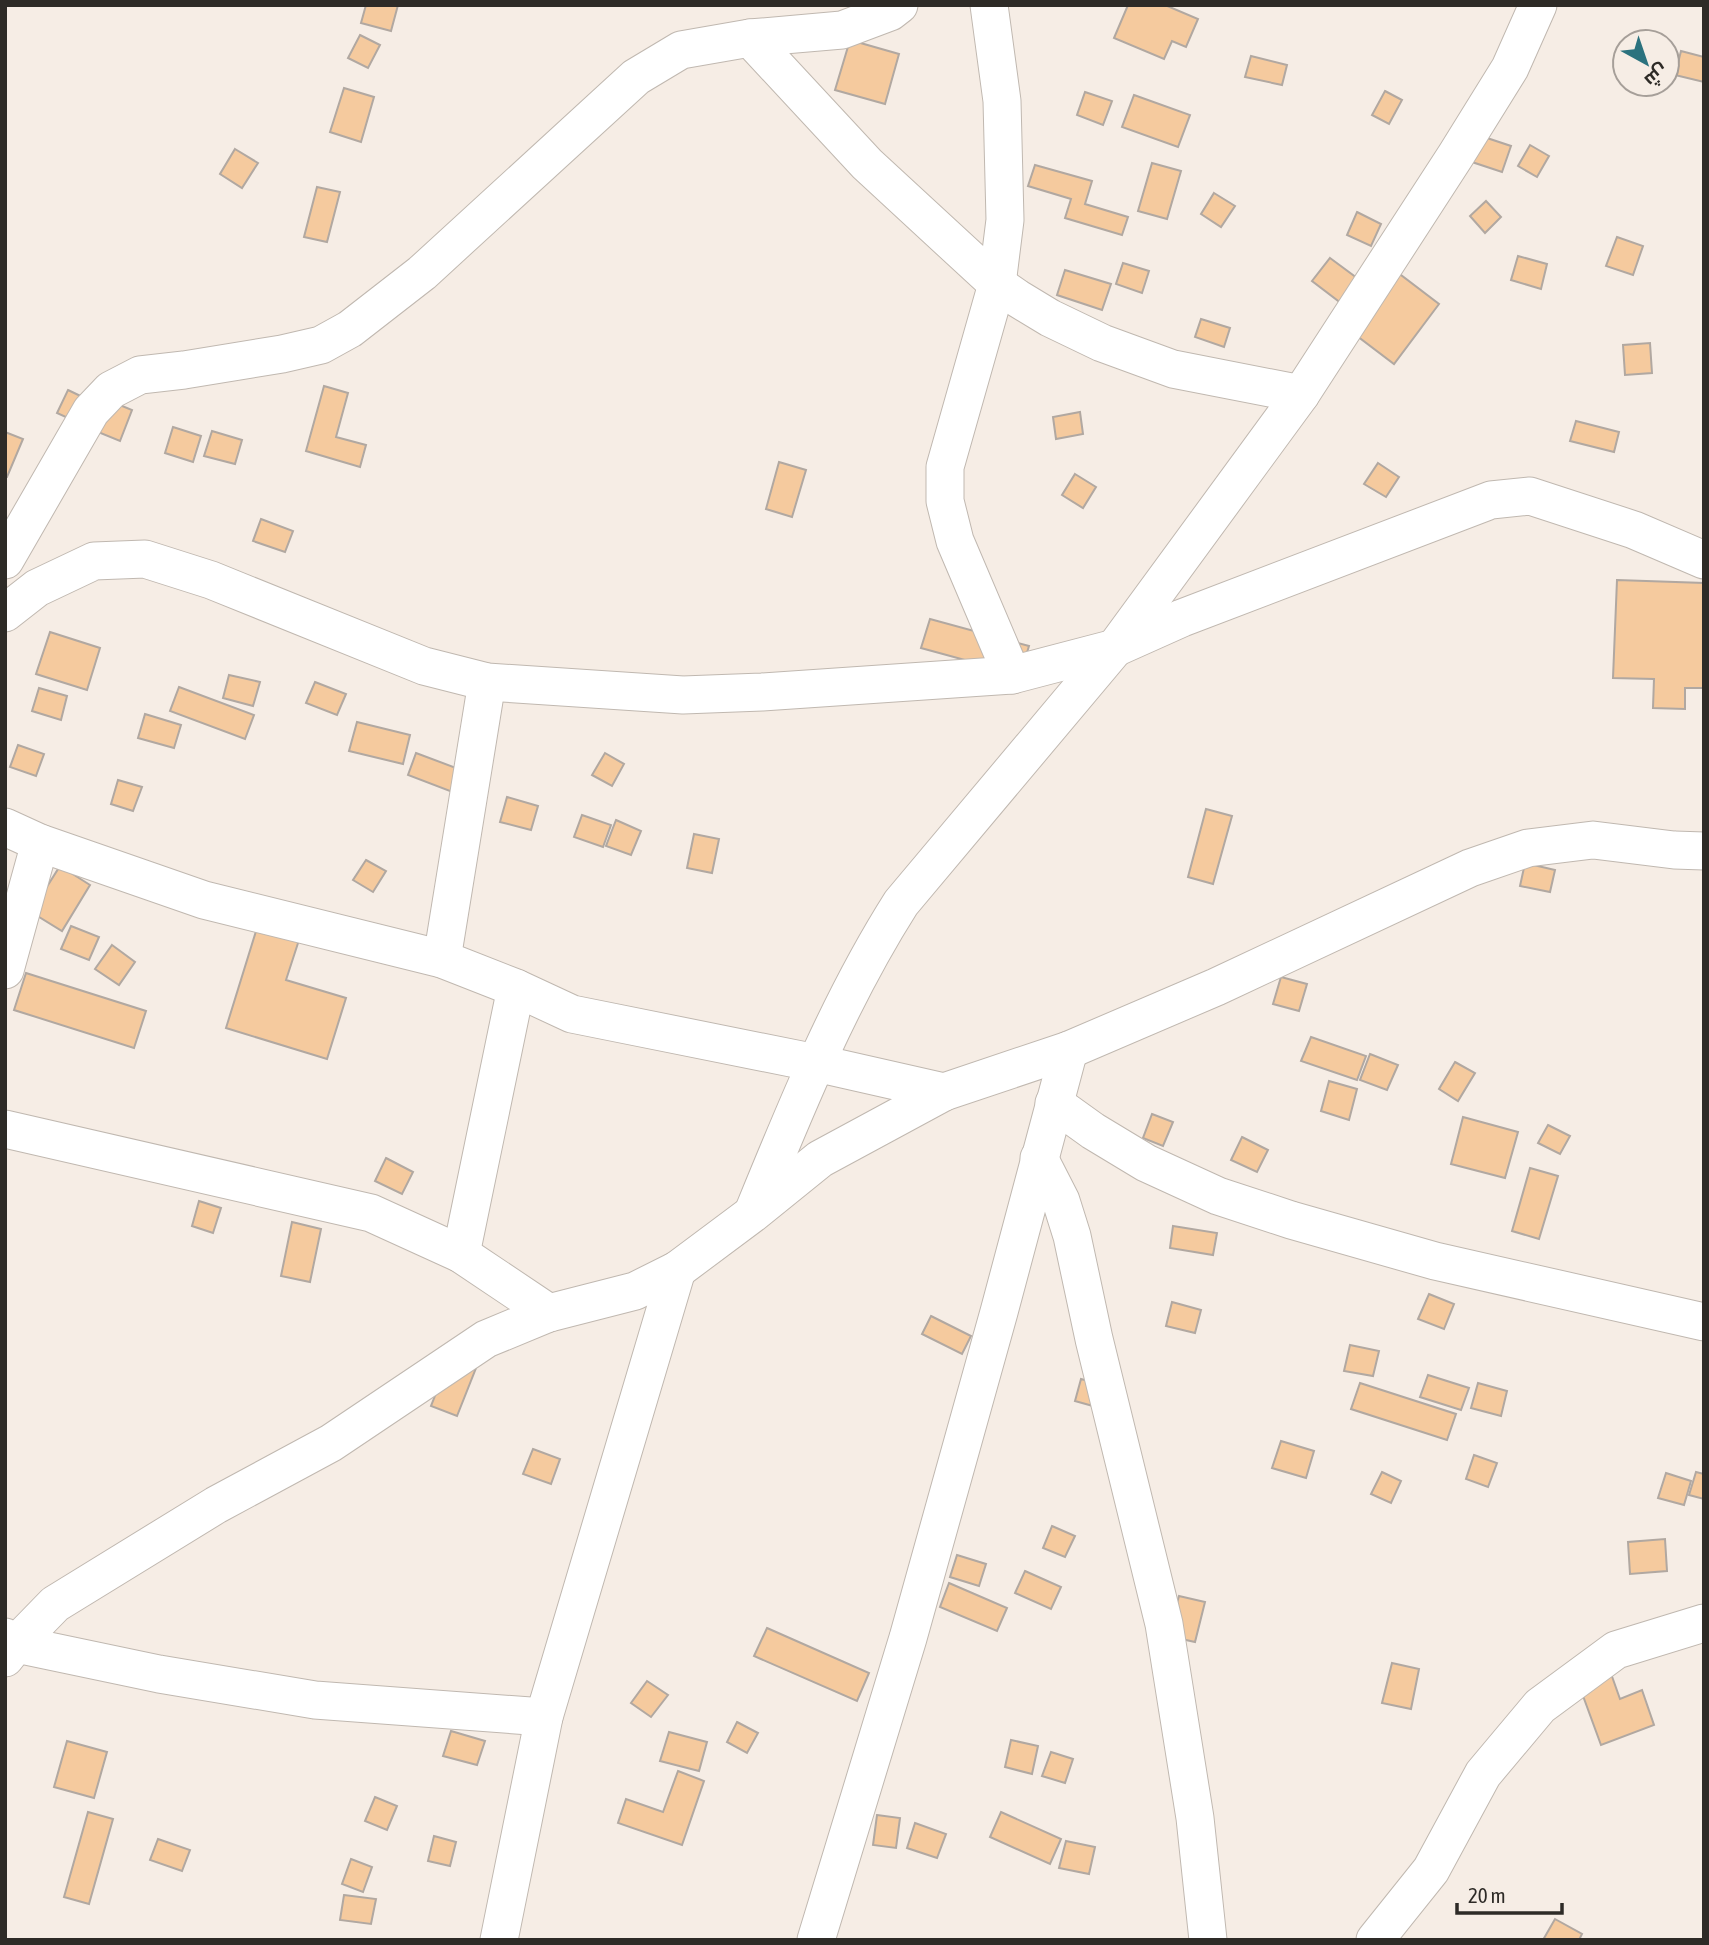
<svg xmlns="http://www.w3.org/2000/svg" width="1709" height="1945" font-family="'Asap Condensed',Cairo,sans-serif">
	<style>
		.building { fill: #f5ca9e; stroke: #b1a8a1; stroke-width: 2 }
		.lines { fill: none; stroke-linecap: round; stroke-linejoin: round }
		.street-casing { stroke: #c0b8b0; stroke-width: 39 }
		.street { stroke: #fff; stroke-width: 37 }
	</style>
	<rect width="100%" height="100%" fill="#f6ede5"/>
	<g class="building">
		<path d="M366,5H398L391,31L361,23Z"/>
		<path d="M1128,5H1165L1198,19L1186,47L1172,41L1164,59L1114,38Z"/>
		<path d="M360,35L380,45L368,68L348,58Z"/>
		<path d="M850,40L899,54L885,104L835,90Z"/>
		<path d="M1681,51L1704,57V82L1675,75Z"/>
		<path d="M1251,56L1287,65L1282,85L1245,77Z"/>
		<path d="M344,88L374,97L361,142L330,132Z"/>
		<path d="M1385,91L1402,100L1389,124L1372,115Z"/>
		<path d="M1085,92L1112,101L1103,125L1077,115Z"/>
		<path d="M1134,95L1190,115L1178,147L1122,127Z"/>
		<path d="M1481,136L1511,146L1502,172L1472,162Z"/>
		<path d="M1530,145L1549,156L1537,177L1518,166Z"/>
		<path d="M235,149L258,163L242,188L220,174Z"/>
		<path d="M1152,163L1181,171L1167,219L1138,211Z"/>
		<path d="M1035,165L1092,181L1085,204L1128,217L1122,235L1065,218L1071,199L1028,186Z"/>
		<path d="M317,187L340,192L327,242L304,237Z"/>
		<path d="M1214,193L1235,206L1221,227L1201,214Z"/>
		<path d="M1486,201L1501,217L1485,233L1470,216Z"/>
		<path d="M1357,212L1381,224L1371,246L1347,235Z"/>
		<path d="M1617,237L1643,246L1633,275L1606,266Z"/>
		<path d="M1518,256L1547,264L1541,289L1511,280Z"/>
		<path d="M1330,258L1376,292L1393,269L1439,304L1394,364L1336,320L1346,307L1312,281Z"/>
		<path d="M1123,263L1149,271L1142,293L1116,284Z"/>
		<path d="M1065,270L1111,284L1102,310L1057,295Z"/>
		<path d="M1201,319L1230,328L1224,347L1195,337Z"/>
		<path d="M1650,343L1652,373L1625,375L1623,345Z"/>
		<path d="M324,386L348,393L336,437L366,445L360,467L306,451Z"/>
		<path d="M68,390L91,401L81,424L57,413Z"/>
		<path d="M110,401L132,410L120,441L98,432Z"/>
		<path d="M1080,412L1083,434L1056,439L1053,417Z"/>
		<path d="M1576,421L1619,432L1614,452L1570,441Z"/>
		<path d="M173,427L201,436L193,462L165,453Z"/>
		<path d="M212,431L242,440L235,464L204,456Z"/>
		<path d="M5,432L23,439L7,477H5Z"/>
		<path d="M779,462L806,470L792,517L766,509Z"/>
		<path d="M1378,463L1399,477L1386,497L1364,484Z"/>
		<path d="M1075,474L1096,487L1083,508L1062,495Z"/>
		<path d="M261,519L293,531L285,552L253,541Z"/>
		<path d="M1617,580L1704,583V688H1685V709L1653,708L1654,679L1613,678Z"/>
		<path d="M930,619L1029,646L1020,675L921,648Z"/>
		<path d="M50,632L100,648L87,690L36,674Z"/>
		<path d="M229,675L260,682L253,706L223,698Z"/>
		<path d="M315,682L346,694L337,715L306,703Z"/>
		<path d="M179,687L254,715L245,739L170,711Z"/>
		<path d="M39,688L67,696L61,720L32,711Z"/>
		<path d="M145,714L181,725L174,748L138,738Z"/>
		<path d="M357,722L410,735L403,764L349,751Z"/>
		<path d="M18,745L44,754L36,776L10,767Z"/>
		<path d="M416,753L472,774L463,796L408,775Z"/>
		<path d="M605,753L624,764L612,786L592,775Z"/>
		<path d="M118,780L142,787L133,811L111,804Z"/>
		<path d="M507,797L538,806L531,830L500,822Z"/>
		<path d="M1206,809L1232,816L1213,884L1188,877Z"/>
		<path d="M582,815L611,825L603,847L574,837Z"/>
		<path d="M616,820L641,831L631,855L606,846Z"/>
		<path d="M694,834L719,839L712,873L687,868Z"/>
		<path d="M366,860L386,871L373,892L353,880Z"/>
		<path d="M1525,863L1555,870L1550,892L1520,886Z"/>
		<path d="M60,866L90,885L62,931L31,912Z"/>
		<path d="M71,926L99,937L89,960L61,949Z"/>
		<path d="M257,928L299,940L286,980L346,998L327,1059L226,1028Z"/>
		<path d="M112,945L135,962L119,985L95,969Z"/>
		<path d="M26,973L146,1011L134,1048L14,1010Z"/>
		<path d="M1281,977L1307,984L1299,1011L1273,1004Z"/>
		<path d="M1311,1037L1366,1056L1357,1080L1301,1061Z"/>
		<path d="M1370,1054L1398,1065L1387,1090L1360,1080Z"/>
		<path d="M1455,1062L1475,1073L1458,1101L1439,1089Z"/>
		<path d="M1329,1081L1357,1089L1349,1120L1321,1111Z"/>
		<path d="M1152,1114L1173,1122L1163,1146L1143,1138Z"/>
		<path d="M1463,1117L1518,1132L1505,1178L1451,1164Z"/>
		<path d="M1548,1125L1570,1136L1560,1154L1538,1143Z"/>
		<path d="M1242,1137L1268,1150L1257,1172L1231,1160Z"/>
		<path d="M386,1158L413,1172L402,1194L375,1181Z"/>
		<path d="M1530,1168L1558,1176L1539,1239L1512,1231Z"/>
		<path d="M199,1201L221,1208L213,1233L192,1226Z"/>
		<path d="M292,1222L321,1229L310,1282L281,1276Z"/>
		<path d="M1173,1226L1217,1233L1213,1255L1170,1248Z"/>
		<path d="M1429,1294L1454,1304L1444,1329L1418,1319Z"/>
		<path d="M1172,1302L1201,1310L1195,1333L1166,1326Z"/>
		<path d="M931,1316L971,1336L962,1354L922,1334Z"/>
		<path d="M1350,1345L1379,1351L1373,1376L1344,1371Z"/>
		<path d="M450,1358L476,1368L457,1416L431,1406Z"/>
		<path d="M1428,1375L1469,1388L1461,1410L1420,1397Z"/>
		<path d="M1081,1379L1107,1386L1100,1408L1075,1401Z"/>
		<path d="M1360,1383L1456,1414L1447,1440L1351,1409Z"/>
		<path d="M1478,1383L1507,1391L1501,1416L1471,1408Z"/>
		<path d="M1281,1441L1314,1451L1306,1478L1272,1468Z"/>
		<path d="M533,1449L560,1459L551,1484L523,1474Z"/>
		<path d="M1474,1455L1497,1463L1488,1487L1466,1479Z"/>
		<path d="M1382,1472L1401,1481L1391,1503L1371,1494Z"/>
		<path d="M1696,1472L1704,1474V1499L1689,1495Z"/>
		<path d="M1666,1473L1691,1481L1684,1505L1658,1498Z"/>
		<path d="M1052,1526L1075,1536L1065,1557L1043,1548Z"/>
		<path d="M1665,1539L1667,1571L1630,1574L1628,1542Z"/>
		<path d="M957,1555L986,1564L979,1586L950,1577Z"/>
		<path d="M1025,1571L1061,1587L1051,1609L1015,1593Z"/>
		<path d="M949,1583L1007,1608L997,1631L940,1607Z"/>
		<path d="M1179,1596L1205,1602L1195,1642L1168,1636Z"/>
		<path d="M767,1628L869,1673L857,1701L754,1656Z"/>
		<path d="M1603,1651L1620,1699L1642,1690L1654,1725L1601,1745L1571,1663Z"/>
		<path d="M1392,1663L1419,1669L1411,1709L1382,1703Z"/>
		<path d="M647,1681L668,1695L651,1717L631,1703Z"/>
		<path d="M737,1722L758,1733L747,1753L727,1742Z"/>
		<path d="M451,1731L485,1741L477,1765L443,1756Z"/>
		<path d="M669,1732L707,1742L699,1771L660,1761Z"/>
		<path d="M1011,1740L1038,1746L1032,1774L1005,1767Z"/>
		<path d="M67,1741L107,1752L94,1798L54,1787Z"/>
		<path d="M1051,1752L1073,1759L1065,1783L1042,1776Z"/>
		<path d="M678,1771L704,1781L682,1845L618,1823L626,1799L663,1812Z"/>
		<path d="M375,1797L397,1806L387,1830L365,1821Z"/>
		<path d="M88,1812L113,1819L89,1904L64,1897Z"/>
		<path d="M1001,1812L1061,1839L1050,1864L990,1837Z"/>
		<path d="M877,1815L900,1818L896,1848L873,1845Z"/>
		<path d="M915,1823L946,1834L937,1858L907,1848Z"/>
		<path d="M434,1836L456,1842L450,1866L428,1861Z"/>
		<path d="M158,1839L190,1850L182,1871L150,1860Z"/>
		<path d="M1066,1841L1095,1847L1089,1874L1059,1868Z"/>
		<path d="M351,1859L372,1867L363,1892L342,1884Z"/>
		<path d="M344,1895L376,1899L371,1924L340,1920Z"/>
		<path d="M1555,1919L1582,1934L1579,1940H1543Z"/>
	</g>
	<g class="lines">
		<g class="street-casing">
			<g id="street">
				<path d="M989,5L1002,101L1005,220L997,284L945,467V501L955,541L1012,675"/>
				<path d="M750,38L867,164L997,284L1017,298L1050,318L1102,343L1173,369L1301,394"/>
				<path d="M5,560L91,411L111,390L140,375L184,370L282,354L321,345L350,329L422,273L636,77L681,50L750,38L842,30L890,12L899,5"/>
				<path d="M5,613L37,588L94,561L145,559L211,580L424,666L487,682L683,695L762,692L1012,675L1115,648L1182,618L1491,500L1530,496L1634,530L1704,560"/>
				<path d="M5,827L40,843L204,900L442,959L516,988L572,1014L816,1063L944,1092"/>
				<path d="M442,959L487,682"/>
				<path d="M5,970L40,843"/>
				<path d="M1054,1103L1093,1131L1146,1163L1218,1196L1291,1220L1435,1261L1704,1322"/>
				<path d="M5,1129L371,1213L461,1254L549,1313"/>
				<path d="M1039,1158L1061,1201L1072,1236L1094,1339L1164,1624L1195,1818L1208,1940"/>
				<path d="M754,1210C797,1105 840,999 901,903L1115,648L1301,394L1456,155L1510,68L1538,5"/>
				<path d="M461,1254L516,988"/>
				<path d="M5,1637L16,1644L159,1674L315,1700L544,1717"/>
				<path d="M5,1658L16,1644L55,1604L216,1505L331,1443L486,1339L549,1313L635,1291L677,1270L752,1214L820,1159L944,1092L1069,1050L1216,987L1470,868L1528,848L1593,840L1674,850L1704,851"/>
				<path d="M499,1940L544,1717L677,1270"/>
				<path d="M816,1940L908,1638L999,1312L1069,1050"/>
				<path d="M1375,1940L1431,1870L1483,1774L1540,1706L1616,1650L1704,1623"/>
			</g>
		</g>
		<use href="#street" class="street"/>
	</g>
	<rect width="1709" height="1945" fill="none" stroke="#2e2b27" stroke-width="14"/>
	<g transform="translate(1646 63) rotate(140)"><circle r="33" fill="#f6ede5" stroke="#a69f99" stroke-width="2"/>
	<path d="M0-5L12 26L0 18L-12 26Z" fill="#2b727e"/>
	<text y="-10" font-size="19" font-weight="bold" text-anchor="middle" fill="#2e2b27">ش</text>
	</g>
	<path d="M1457 1903v10h105v-10" fill="none" stroke="#2e2b27" stroke-width="3.5"/>
	<text x="1468" y="1903" font-size="21" fill="#2e2b27" stroke="#f6ede5" stroke-width="5" paint-order="stroke">20 m</text>
</svg>
